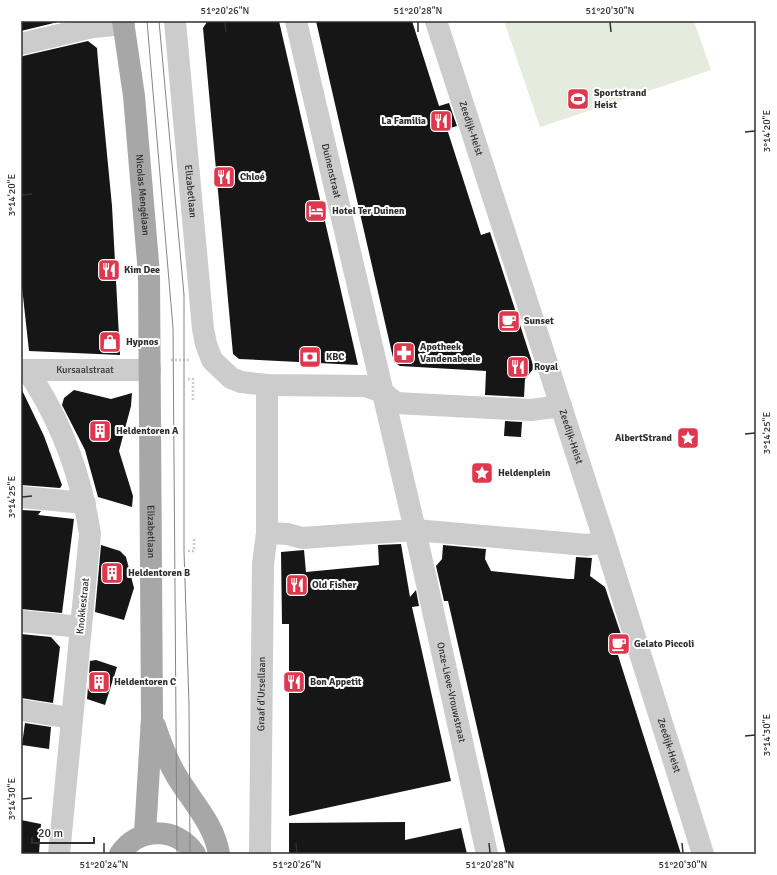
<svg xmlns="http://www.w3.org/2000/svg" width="777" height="875" font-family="Signika,sans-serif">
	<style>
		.green { fill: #e6ecdd }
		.building { fill: #161616 }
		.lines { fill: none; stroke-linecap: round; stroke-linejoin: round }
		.path { stroke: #ccc; stroke-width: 2.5; stroke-dasharray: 2 2; stroke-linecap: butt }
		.minor { stroke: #ccc; stroke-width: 22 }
		.major { stroke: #a7a7a7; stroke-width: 22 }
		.tram { stroke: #848484; stroke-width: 1 }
		.ticks { fill: none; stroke: #2f2f2f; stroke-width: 1.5 }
		.labels { text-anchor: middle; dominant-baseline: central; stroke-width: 4; stroke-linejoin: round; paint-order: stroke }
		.poi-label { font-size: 10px; font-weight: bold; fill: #2f2f2f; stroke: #fff; text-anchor: start }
		.street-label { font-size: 10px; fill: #2f2f2f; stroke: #fff }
		.neatline { fill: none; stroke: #2f2f2f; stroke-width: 1.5 }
		.ticks-label { font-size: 10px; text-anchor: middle; fill: #2f2f2f }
	</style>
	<rect width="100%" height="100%" fill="#fff"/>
	<path class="green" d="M504,21H694L711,70L540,127Z"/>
	<g class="building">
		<path d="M21,21H62L21,31Z"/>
		<path d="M212,21H279L358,365L239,359L233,354L203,28L207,22Z"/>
		<path d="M316,21H412L439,106L449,103L457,126L447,129L481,235L490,232L534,368L525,379L524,397L485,395L486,371L400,366L394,362Z"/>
		<path d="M88,41L97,48L98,61L112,206L120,355L29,351L21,278V58L23,56Z"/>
		<path d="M21,388L44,436L62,485L60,488L21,485Z"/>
		<path d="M74,390L111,399L132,393L131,406L119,451L133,496L132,507L98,497L85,450L62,405L64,398Z"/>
		<path d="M505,421L522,422L521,437L504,436Z"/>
		<path d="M21,510L41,511L38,515L74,519L62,613L21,609Z"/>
		<path d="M401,544L410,597L416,590L419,606L412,607L451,781L289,816V624H282L281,552L304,550L306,572L379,565L378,545Z"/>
		<path d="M101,545L120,551L126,557L134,588L124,620L95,612Z"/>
		<path d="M443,545L486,549L485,559L491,571L568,579H574L576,557L592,558L590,576L605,587L612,608L626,649L617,652L681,854H506L448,601H444L436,566L442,559Z"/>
		<path d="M21,634L51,637L60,647L53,703L21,698Z"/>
		<path d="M96,660L117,667L105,705L87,699L90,661Z"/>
		<path d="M25,723L51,727L49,749L22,745Z"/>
		<path d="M21,820L41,824L39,854H21Z"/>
		<path d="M405,822V840L461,828L467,854H289V823Z"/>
	</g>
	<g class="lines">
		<g class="path">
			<path d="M171,360H190"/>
			<path d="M188,379H193V400"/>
			<path d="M188,551H194V538"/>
		</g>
		<g class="minor">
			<path id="s1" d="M175,21L203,329L206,344L212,360L231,378L241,382L267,385L365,386L382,392L396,403L531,410L561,406"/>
			<path id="s2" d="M296,21L415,530L487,854"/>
			<path id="s3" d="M436,21L605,542L703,854"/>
			<path d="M21,44L93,27L124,24"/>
			<path id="s4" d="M21,370H150"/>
			<path d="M27,370C61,420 81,475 90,534L59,854"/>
			<path d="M21,497L85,503"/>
			<path d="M267,533L288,534L302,538L415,530L587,545L605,542"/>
			<path d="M21,621L81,627"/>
			<path d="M21,710L71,718"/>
			<path id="s5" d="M260,854L263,564L267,533V385"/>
		</g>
		<g class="major">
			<path id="s6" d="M123,21L134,96L149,274L152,718L145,834"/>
			<path d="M155,726C161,744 167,760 176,775C191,801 214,823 219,854"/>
			<path d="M120,854C138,827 177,826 195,854"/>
		</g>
		<g class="tram">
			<path d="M147,21L173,328L177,854"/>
			<path d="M159,21L184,295V551L189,705L190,854"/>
		</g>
	</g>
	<path class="ticks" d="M225,22L226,32M418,22V32M610,22L611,32M745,132L755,131M22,195L32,194M745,434L755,433M22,497L32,496M745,736L755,735M22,799L32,798M104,843V853M296,843L297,853M489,843L490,853M682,843L683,853"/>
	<defs>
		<g id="stadium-square" transform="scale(1.15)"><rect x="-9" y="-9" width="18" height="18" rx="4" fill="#e0374f" stroke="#fff"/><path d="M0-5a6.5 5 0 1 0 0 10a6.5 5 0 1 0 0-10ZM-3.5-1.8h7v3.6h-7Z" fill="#fff"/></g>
		<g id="restaurant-square" transform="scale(1.15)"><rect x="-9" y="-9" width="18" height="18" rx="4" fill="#e0374f" stroke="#fff"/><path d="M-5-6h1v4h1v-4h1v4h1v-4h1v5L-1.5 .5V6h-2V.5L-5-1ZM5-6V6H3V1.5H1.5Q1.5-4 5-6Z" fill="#fff"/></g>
		<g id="hotel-square" transform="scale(1.15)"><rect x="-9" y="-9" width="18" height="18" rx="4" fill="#e0374f" stroke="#fff"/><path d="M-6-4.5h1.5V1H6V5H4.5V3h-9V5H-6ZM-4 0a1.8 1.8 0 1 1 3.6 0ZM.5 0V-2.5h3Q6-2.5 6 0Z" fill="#fff"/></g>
		<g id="cafe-square" transform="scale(1.15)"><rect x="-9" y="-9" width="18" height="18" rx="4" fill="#e0374f" stroke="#fff"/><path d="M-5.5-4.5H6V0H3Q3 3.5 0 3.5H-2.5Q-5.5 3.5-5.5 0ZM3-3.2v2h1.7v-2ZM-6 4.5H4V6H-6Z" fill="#fff"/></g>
		<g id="shop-square" transform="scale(1.15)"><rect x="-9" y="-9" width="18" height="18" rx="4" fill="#e0374f" stroke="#fff"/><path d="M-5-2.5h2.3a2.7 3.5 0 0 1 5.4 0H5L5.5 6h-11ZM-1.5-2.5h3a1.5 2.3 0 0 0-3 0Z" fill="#fff"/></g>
		<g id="pharmacy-square" transform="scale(1.15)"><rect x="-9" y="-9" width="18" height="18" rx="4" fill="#e0374f" stroke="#fff"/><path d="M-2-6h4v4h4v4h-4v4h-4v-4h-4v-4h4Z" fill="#fff"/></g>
		<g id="bank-square" transform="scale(1.15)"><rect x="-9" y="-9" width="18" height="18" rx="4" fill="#e0374f" stroke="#fff"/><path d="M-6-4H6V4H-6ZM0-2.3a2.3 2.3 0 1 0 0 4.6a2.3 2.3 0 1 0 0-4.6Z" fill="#fff"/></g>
		<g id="building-square" transform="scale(1.15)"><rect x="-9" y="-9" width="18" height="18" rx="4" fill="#e0374f" stroke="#fff"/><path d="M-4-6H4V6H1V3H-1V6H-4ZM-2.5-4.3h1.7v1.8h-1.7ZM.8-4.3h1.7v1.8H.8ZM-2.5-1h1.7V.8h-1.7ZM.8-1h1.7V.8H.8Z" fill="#fff"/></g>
		<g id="sight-square" transform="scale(1.15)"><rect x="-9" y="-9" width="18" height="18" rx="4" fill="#e0374f" stroke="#fff"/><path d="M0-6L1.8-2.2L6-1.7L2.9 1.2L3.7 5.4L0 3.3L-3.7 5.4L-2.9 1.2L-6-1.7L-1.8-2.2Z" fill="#fff"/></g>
	</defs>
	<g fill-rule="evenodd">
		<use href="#stadium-square" x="578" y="99"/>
		<use href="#restaurant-square" x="441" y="121"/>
		<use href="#restaurant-square" x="224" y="177"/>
		<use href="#hotel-square" x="316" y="211"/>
		<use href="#restaurant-square" x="109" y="270"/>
		<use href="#cafe-square" x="509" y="321"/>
		<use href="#shop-square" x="110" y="342"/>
		<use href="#pharmacy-square" x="404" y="353"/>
		<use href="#bank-square" x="310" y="357"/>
		<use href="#restaurant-square" x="518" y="367"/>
		<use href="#building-square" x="100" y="431"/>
		<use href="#sight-square" x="688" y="438"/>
		<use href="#sight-square" x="482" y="473"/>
		<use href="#building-square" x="112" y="573"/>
		<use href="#restaurant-square" x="297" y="585"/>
		<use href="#cafe-square" x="619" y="644"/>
		<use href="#building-square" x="99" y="682"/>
		<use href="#restaurant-square" x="294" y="682"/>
	</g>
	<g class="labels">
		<g class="poi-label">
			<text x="594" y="93">Sportstrand<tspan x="594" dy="12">Heist</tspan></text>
			<text x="426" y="121" text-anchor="end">La Familia</text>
			<text x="240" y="177">Chloé</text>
			<text x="332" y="211">Hotel Ter Duinen</text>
			<text x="124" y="270">Kim Dee</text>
			<text x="524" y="321">Sunset</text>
			<text x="126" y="342">Hypnos</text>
			<text x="420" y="347">Apotheek<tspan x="420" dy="12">Vandenabeele</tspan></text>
			<text x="326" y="357">KBC</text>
			<text x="534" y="367">Royal</text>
			<text x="116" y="431">Heldentoren A</text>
			<text x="672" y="438" text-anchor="end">AlbertStrand</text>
			<text x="498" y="473">Heldenplein</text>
			<text x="128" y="573">Heldentoren B</text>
			<text x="312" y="585">Old Fisher</text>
			<text x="634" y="644">Gelato Piccoli</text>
			<text x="114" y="682">Heldentoren C</text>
			<text x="310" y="682">Bon Appetit</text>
		</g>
		<g class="street-label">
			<text stroke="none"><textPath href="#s3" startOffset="113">Zeedijk-Heist</textPath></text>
			<text stroke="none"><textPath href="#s2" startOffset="154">Duinenstraat</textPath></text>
			<text stroke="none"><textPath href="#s1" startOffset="171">Elizabetlaan</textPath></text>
			<text stroke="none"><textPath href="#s6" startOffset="175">Nicolas Mengélaan</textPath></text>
			<text stroke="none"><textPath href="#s4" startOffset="64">Kursaalstraat</textPath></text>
			<text stroke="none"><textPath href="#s3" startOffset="437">Zeedijk-Heist</textPath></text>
			<text stroke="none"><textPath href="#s6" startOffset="512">Elizabetlaan</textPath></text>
			<text transform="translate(83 606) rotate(-84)">Knokkestraat</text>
			<text stroke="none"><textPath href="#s2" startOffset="689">Onze-Lieve-Vrouwstraat</textPath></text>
			<text stroke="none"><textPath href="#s5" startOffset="160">Graaf d'Ursellaan</textPath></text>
			<text stroke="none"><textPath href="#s3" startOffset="761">Zeedijk-Heist</textPath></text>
		</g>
	</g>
	<rect width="777" height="875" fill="none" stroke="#ffffff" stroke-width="44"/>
	<path d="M32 837v6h62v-6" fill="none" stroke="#2f2f2f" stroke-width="2"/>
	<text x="38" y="837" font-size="12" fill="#2f2f2f" stroke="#ffffff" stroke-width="3" paint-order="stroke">20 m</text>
	<rect x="22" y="22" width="733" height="831" class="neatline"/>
	<g class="ticks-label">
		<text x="225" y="14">51°20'26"N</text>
		<text x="418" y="14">51°20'28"N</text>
		<text x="610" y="14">51°20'30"N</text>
		<text transform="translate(766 131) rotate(-90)" y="4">3°14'20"E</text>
		<text transform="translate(11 195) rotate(-90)" y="4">3°14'20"E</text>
		<text transform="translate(766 433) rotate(-90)" y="4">3°14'25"E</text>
		<text transform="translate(11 497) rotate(-90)" y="4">3°14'25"E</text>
		<text transform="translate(766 735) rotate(-90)" y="4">3°14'30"E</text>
		<text transform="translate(11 799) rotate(-90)" y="4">3°14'30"E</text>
		<text x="104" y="868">51°20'24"N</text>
		<text x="297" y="868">51°20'26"N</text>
		<text x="490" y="868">51°20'28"N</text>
		<text x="683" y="868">51°20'30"N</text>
	</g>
</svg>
